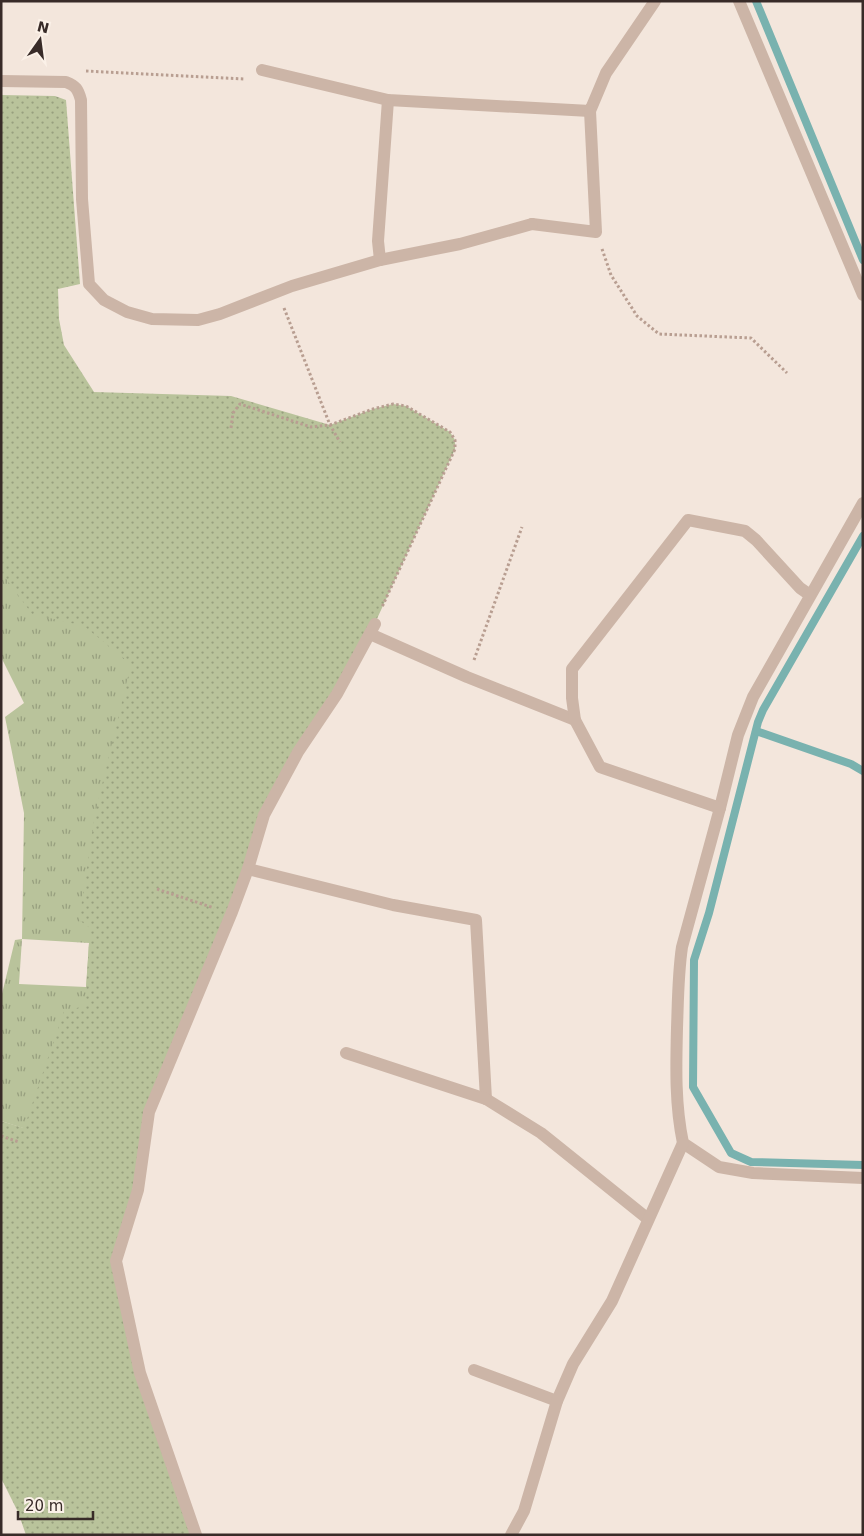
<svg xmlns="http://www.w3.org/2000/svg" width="864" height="1536" font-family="'DejaVu Sans',sans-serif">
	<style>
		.grass { fill: url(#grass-tufts); fill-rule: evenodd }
		.park { fill: url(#park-dots) }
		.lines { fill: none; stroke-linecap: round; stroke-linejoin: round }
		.stream { stroke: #79b2af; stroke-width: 8 }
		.path { stroke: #b89e91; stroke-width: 3; stroke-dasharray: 2.5 2.5; stroke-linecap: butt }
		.lane { stroke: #ccb5a7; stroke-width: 12 }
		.street { stroke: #ccb5a7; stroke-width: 12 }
	</style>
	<defs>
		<pattern id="grass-tufts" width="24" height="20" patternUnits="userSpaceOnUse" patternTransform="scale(1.25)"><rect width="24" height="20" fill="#b9c39b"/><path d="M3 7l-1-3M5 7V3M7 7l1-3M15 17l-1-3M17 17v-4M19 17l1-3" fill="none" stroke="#979f7e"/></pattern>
		<pattern id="park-dots" width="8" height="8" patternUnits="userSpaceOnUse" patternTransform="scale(1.25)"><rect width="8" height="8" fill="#b9c39b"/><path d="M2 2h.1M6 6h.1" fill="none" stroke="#979f7e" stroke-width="1.8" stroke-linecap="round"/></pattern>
	</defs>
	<rect width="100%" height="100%" fill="#f3e6dc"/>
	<path class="grass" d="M264,435L62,1174L23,1128L1,1121V998L15,940L22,939L24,813L5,717L24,703L1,657V448ZM22,939L89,943L86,987L19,984Z"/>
	<path class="park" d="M1,95L55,96L66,100L80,284L58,289L59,319L64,345L94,392L231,396L330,425L373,409L393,404L406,406L450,432L455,440V449L370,634L264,815L146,1131L116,1261L140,1373L196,1535H26L18,1512L1,1478V1121L24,1128L64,1011L85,1006L90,928L79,920L95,814L131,664L84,626L32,614L1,572Z"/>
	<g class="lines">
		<g class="stream">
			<path d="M756,1L863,260"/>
			<path d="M863,536L763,710L758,722L709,913L694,960L693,1087L731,1153L751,1162L863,1165"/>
			<path d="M756,731L851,764L863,771"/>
		</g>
		<g class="path">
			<path d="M86,71L245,79"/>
			<path d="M602,249L611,275L637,316L659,334L751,338L787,373"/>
			<path d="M284,308L330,425L340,442"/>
			<path d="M231,428L233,413L240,404L311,427L330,425L373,409L393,404L406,406L450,432L455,440V449L382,607"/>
			<path d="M474,660L522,527"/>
			<path d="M157,889L214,908"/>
			<path d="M1,1136L19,1142"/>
		</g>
		<g class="lane">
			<path d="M262,70L388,100L590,111L606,73L655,1"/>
			<path d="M532,224L596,232L590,111"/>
			<path d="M380,260L378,241L388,100"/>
			<path d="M370,634L467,677L575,720"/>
			<path d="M248,869L393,905L476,920L486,1099"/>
			<path d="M346,1053L486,1099L541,1133L648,1219"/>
			<path d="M474,1370L557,1401"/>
			<path d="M196,1535L140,1373L116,1261L138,1190L149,1112L232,912L248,869L264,815L298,752L337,694L375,624"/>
		</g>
		<g class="street">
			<path d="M739,1L863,295"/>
			<path d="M1,81L66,82C76,86 78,89 81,100L82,199L89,284L104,300L127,312L152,319L198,320L220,314L292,286L380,260L460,244L532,224"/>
			<path d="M863,503L753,697L738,735L720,808L682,947C678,974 678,1001 677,1028C676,1067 675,1105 683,1143L719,1167L753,1173L863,1178"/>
			<path d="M720,808L600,767L575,720L572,698V669L688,520L745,531L756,540L800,588L810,595"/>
			<path d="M511,1535L524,1511L557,1401L573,1364L612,1301L683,1143"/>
		</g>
	</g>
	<rect width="864" height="1536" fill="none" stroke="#382b28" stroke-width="5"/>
	<g transform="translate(40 40) rotate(14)" stroke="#fbf1e8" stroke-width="4" paint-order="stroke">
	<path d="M0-4L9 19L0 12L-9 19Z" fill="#382b28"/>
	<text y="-8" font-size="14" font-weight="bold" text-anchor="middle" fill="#382b28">N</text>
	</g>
	<path d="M18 1511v8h75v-8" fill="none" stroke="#382b28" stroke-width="2.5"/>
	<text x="25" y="1511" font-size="15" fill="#382b28" stroke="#fbf1e8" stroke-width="4" paint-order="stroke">20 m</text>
</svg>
